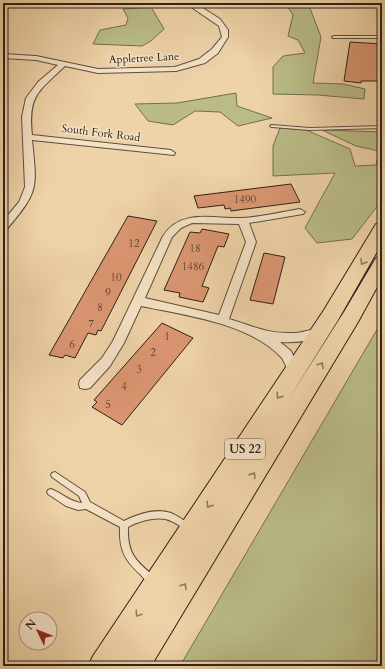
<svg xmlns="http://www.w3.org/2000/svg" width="385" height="669" font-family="Cardo,serif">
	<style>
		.green { fill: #babc87; stroke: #736e50 }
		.building { fill: #db9672; stroke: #2c211a }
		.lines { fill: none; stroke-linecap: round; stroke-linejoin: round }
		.service-casing { stroke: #5d4e3e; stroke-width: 2 }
		.minor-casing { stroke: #5d4e3e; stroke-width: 2 }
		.trunk-casing { stroke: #2c211a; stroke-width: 2 }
		.service { fill: #f5e2c6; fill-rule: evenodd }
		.minor { fill: #f5e2c6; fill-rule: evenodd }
		.trunk { fill: #efd3a8; fill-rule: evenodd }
		.oneway { stroke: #8e7a61 }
		.labels { text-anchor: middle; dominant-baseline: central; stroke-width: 3; stroke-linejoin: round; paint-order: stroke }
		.far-street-label { font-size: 11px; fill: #2c211a; stroke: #f5e2c6 }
		.number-label { font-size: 11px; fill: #583e30 }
		.shield { fill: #f5e2c6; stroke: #685b4e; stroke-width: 1 }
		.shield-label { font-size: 12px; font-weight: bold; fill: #2c211a }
	</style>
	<rect width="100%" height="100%" fill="#efd3a8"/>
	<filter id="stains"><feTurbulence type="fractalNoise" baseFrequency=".005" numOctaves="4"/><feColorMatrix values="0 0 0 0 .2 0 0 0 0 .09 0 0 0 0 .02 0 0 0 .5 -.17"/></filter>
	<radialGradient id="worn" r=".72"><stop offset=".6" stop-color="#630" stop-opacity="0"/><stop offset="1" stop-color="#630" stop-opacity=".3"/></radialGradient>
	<g class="green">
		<path d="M285,3H308L321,37L313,83L343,84L365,89L364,99L318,95L273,94V67L283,56L305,53L298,40L288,36L293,15Z"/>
		<path d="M151,7L164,29L151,41L142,46L93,44L100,30L126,25L128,18L123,9Z"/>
		<path d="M236,93L237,106L272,118L238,126L220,112L195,111L173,125L148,121L135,104L177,103Z"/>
		<path d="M280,128L306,130L350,149L355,166L376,165L379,151L356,146L322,130L382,132V200L352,239L317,243L305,228L335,173L273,176V146Z"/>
		<path d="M382,321V666H180Z"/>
	</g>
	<g class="building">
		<path d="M350,42L382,44V81H361V83L344,81Z"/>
		<path d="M291,184L300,202L231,211L230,208L225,209L224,205L198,208L194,196Z"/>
		<path d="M128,216L157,221L101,331L98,330L96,335L88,333L75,358L65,355L63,358L49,355Z"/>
		<path d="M202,229L229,234L224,247L218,246L202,286L209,288L203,302L179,297L180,293L164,290L190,232L200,233Z"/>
		<path d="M264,253L285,257L273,304L250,300Z"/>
		<path d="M162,323L193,338L122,425L92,407L97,402L94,400Z"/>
	</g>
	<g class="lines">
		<g class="service-casing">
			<g id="service">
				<path d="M334,36H382V38H333L332,37Z"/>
				<path d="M271,125L310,128L382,126V128L310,130L272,127L270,126Z"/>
				<path d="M55,472L85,492L90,502L124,521C138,514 156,508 171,513C178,516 184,521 191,524L192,527L191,530L188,531C182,528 177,523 171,521C159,515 139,521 128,527C127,554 136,561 155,577L156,580L155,583L152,584C147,582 143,578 140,574C124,560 119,548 120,527L86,509L78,510L66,506L48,494L47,492L48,490L51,489C62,493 70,502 82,503L79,496L52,477L51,475L52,473Z"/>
			</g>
		</g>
		<g class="minor-casing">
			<g id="minor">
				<path d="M189,3H195L220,19L228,30V37L218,53L205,63L176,71L98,73L65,66C38,92 28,95 32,135L171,150L175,153L174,155L32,140C37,189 39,191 7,229L3,230V221L19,202L25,187L22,117L26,98L38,82L58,65L36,60L3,58V54L36,56L98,69L175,67L199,59L212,49L222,37L219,26L194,9Z"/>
				<path d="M300,209L305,212L303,214L249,223L256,242L229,319C253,326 267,334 293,333C303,333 314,327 324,330L326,333L324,336C310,341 295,343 280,342L291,351L301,372L299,376L295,377L291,376C287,370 285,362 281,357C249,323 184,315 141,306L124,343L110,366L90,388L85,389L80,388L79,384L80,380L102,358L113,341L163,236C181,208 214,219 242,218C261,217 281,212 300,209ZM192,223L239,224L246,242L219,315L145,298L172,237L181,228Z"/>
			</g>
		</g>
		<g class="trunk-casing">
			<path id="trunk" d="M382,222V243L338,320L288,400L344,312L376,258L382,256V278L358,322L151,666H88L93,656L324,310L376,224Z"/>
		</g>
		<use href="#service" class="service"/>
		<use href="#minor" class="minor"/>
		<use href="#trunk" class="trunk"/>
	</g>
	<defs><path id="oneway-chevron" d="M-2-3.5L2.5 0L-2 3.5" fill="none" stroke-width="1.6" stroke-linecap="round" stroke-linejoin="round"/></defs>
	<g class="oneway">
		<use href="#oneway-chevron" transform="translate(363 262) rotate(121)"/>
		<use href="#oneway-chevron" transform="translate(321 365) rotate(-58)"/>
		<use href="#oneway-chevron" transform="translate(279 396) rotate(123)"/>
		<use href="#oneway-chevron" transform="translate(253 475) rotate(-58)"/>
		<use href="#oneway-chevron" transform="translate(209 505) rotate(123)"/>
		<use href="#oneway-chevron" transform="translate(184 586) rotate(-58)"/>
		<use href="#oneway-chevron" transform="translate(138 614) rotate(124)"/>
	</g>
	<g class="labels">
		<g class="far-street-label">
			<text transform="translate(144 58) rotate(-3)">Appletree Lane</text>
			<text transform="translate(101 133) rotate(7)">South Fork Road</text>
		</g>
		<g class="number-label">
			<text x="245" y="199">1490</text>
			<text x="134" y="243">12</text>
			<text x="195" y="248">18</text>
			<text x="193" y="266">1486</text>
			<text x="116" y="277">10</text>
			<text x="108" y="292">9</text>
			<text x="100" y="307">8</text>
			<text x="91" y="323">7</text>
			<text x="167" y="336">1</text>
			<text x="72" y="344">6</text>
			<text x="153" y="352">2</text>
			<text x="139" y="369">3</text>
			<text x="124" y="386">4</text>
			<text x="108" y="404">5</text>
		</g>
		<rect class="shield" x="225" y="439" width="40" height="20" rx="3"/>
		<g class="shield-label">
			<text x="245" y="449">US 22</text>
		</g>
	</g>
	<rect width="385" height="669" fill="none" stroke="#efd3a8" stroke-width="16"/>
	<rect x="4" y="4" width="377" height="661" fill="none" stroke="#2c211a" stroke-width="2"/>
	<rect x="8" y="8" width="369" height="653" fill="none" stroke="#2c211a"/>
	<g transform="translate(38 631) rotate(313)"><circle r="19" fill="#f5e2c6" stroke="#a59581"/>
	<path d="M0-3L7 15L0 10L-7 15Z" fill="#8f2418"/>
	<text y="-6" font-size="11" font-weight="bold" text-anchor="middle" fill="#2c211a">N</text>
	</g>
	<rect width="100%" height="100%" filter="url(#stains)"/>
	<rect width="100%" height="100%" fill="url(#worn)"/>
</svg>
